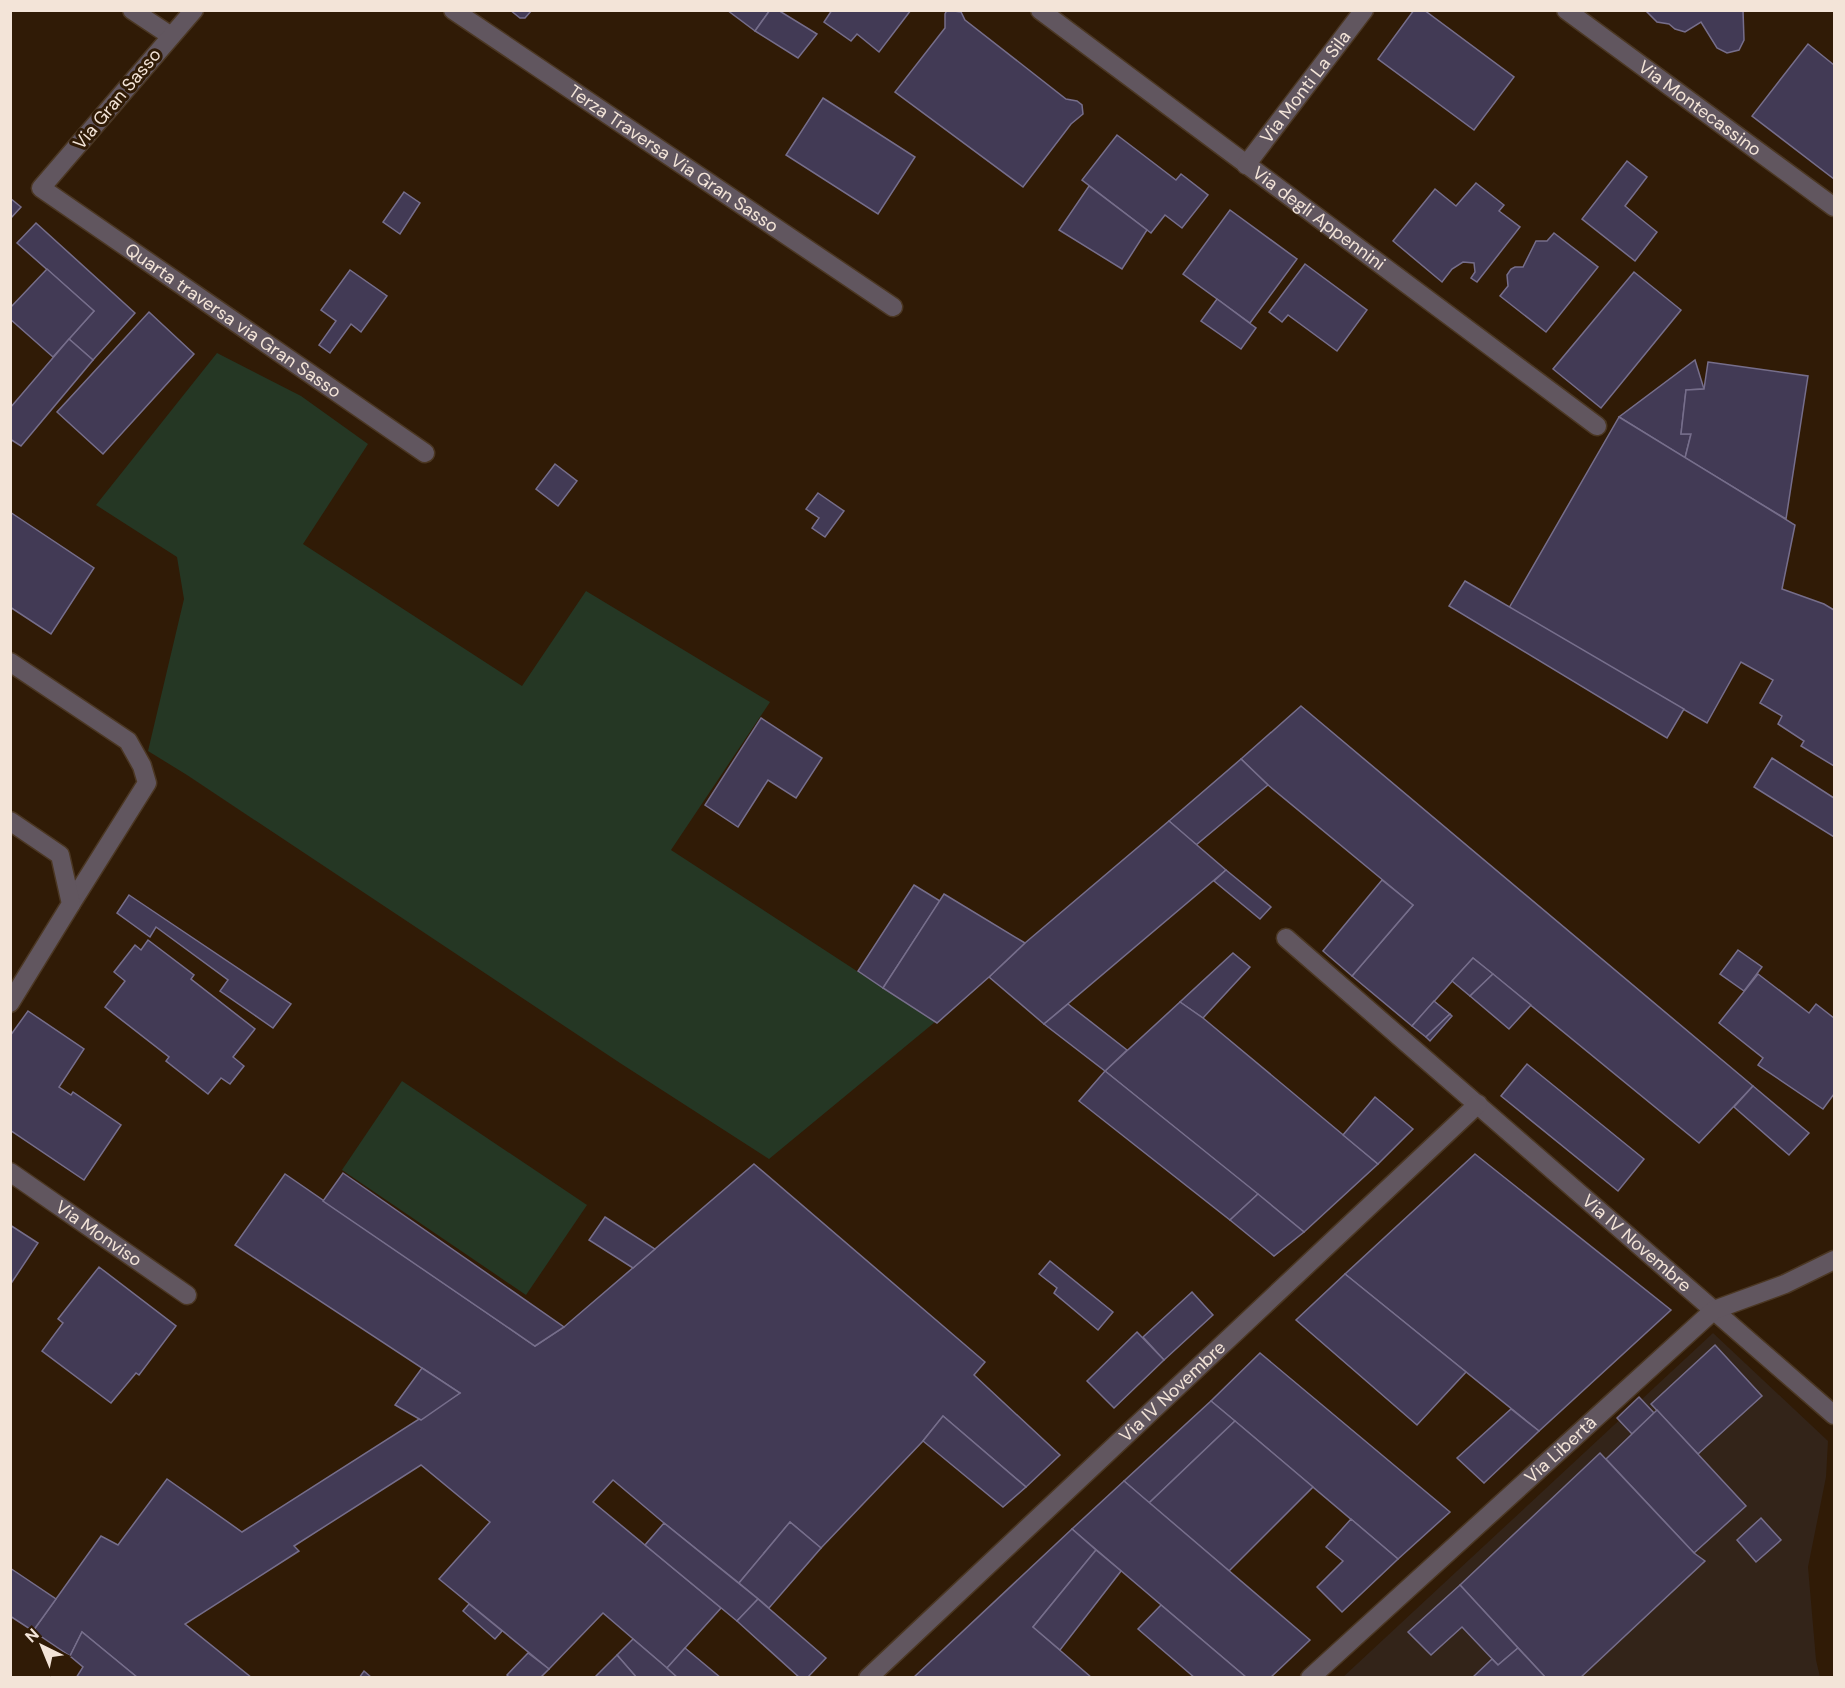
<svg xmlns="http://www.w3.org/2000/svg" width="1845" height="1688" font-family="'DM Sans',sans-serif">
	<style>
		.industrial { fill: #332419 }
		.green { fill: #253724 }
		.building { fill: #423a55; stroke: #766e8b; stroke-width: 1.5 }
		.lines { fill: none; stroke-linecap: round; stroke-linejoin: round }
		.minor-casing { stroke: #4b3723; stroke-width: 21 }
		.minor { stroke: #61565f; stroke-width: 18 }
		.labels { text-anchor: middle; dominant-baseline: central; stroke-width: 6; stroke-linejoin: round; paint-order: stroke }
		.street-label { font-size: 18px; fill: #f3e4d8; stroke: #301b06 }
	</style>
	<rect width="100%" height="100%" fill="#301b06"/>
	<path class="industrial" d="M1713,1333L1828,1441L1826,1477L1808,1567L1816,1660L1820,1677L1342,1678Z"/>
	<g class="green">
		<path d="M217,353L301,396L368,444L303,544L522,686L586,591L770,702L671,850L935,1022L769,1159L620,1063L187,775L148,751L184,599L177,557L96,505Z"/>
		<path d="M402,1081L587,1205L526,1295L342,1170Z"/>
	</g>
	<g class="building">
		<path d="M510,10H532L525,18H520Z"/>
		<path d="M727,10H770L755,31Z"/>
		<path d="M770,10H778L817,34L798,58L755,31Z"/>
		<path d="M832,10H911L879,52L857,34L851,41L824,22Z"/>
		<path d="M947,10L961,12L965,20L1066,99L1077,101L1082,105L1083,114L1071,124L1023,187L895,92L945,28V14Z"/>
		<path d="M1414,10H1424L1514,77L1474,130L1378,59Z"/>
		<path d="M1645,10H1743L1744,40L1739,50L1727,53L1717,48L1701,22L1685,32L1675,29L1669,24L1657,22Z"/>
		<path d="M1808,44L1834,65V179L1752,116Z"/>
		<path d="M823,98L915,157L878,214L786,155Z"/>
		<path d="M1117,135L1176,180L1181,174L1208,195L1182,228L1165,215L1151,233L1082,180Z"/>
		<path d="M1627,161L1647,177L1625,206L1657,232L1635,261L1582,219Z"/>
		<path d="M1476,183L1504,205L1499,211L1520,227L1477,282L1471,278L1475,272L1474,263L1463,262L1452,269L1442,282L1393,241L1435,189L1456,206Z"/>
		<path d="M1089,186L1147,230L1122,269L1059,230Z"/>
		<path d="M404,192L420,203L400,234L383,222Z"/>
		<path d="M10,198L21,207L10,219Z"/>
		<path d="M1230,210L1297,259L1250,323L1183,274Z"/>
		<path d="M36,223L135,313L93,360L69,339L94,311L17,243Z"/>
		<path d="M1554,233L1598,267L1546,332L1500,296L1508,286L1507,275L1511,269L1515,267H1523L1536,241H1547Z"/>
		<path d="M1305,264L1367,310L1337,351L1288,315L1282,322L1269,312Z"/>
		<path d="M47,269L94,311L53,357L10,319V308Z"/>
		<path d="M350,270L387,296L361,332L351,324L330,353L319,345L336,321L321,310Z"/>
		<path d="M1634,272L1681,310L1601,408L1553,369Z"/>
		<path d="M1217,299L1256,328L1241,349L1201,321Z"/>
		<path d="M149,312L194,354L103,454L57,412Z"/>
		<path d="M69,339L93,360L21,446L10,439V408Z"/>
		<path d="M1695,360L1704,389L1686,390L1681,434H1691L1685,458L1619,417Z"/>
		<path d="M1708,362L1808,376L1786,519L1685,458L1691,434H1681L1686,390L1704,389Z"/>
		<path d="M1619,417L1795,525L1782,589L1824,604L1834,610V766L1801,746L1804,741L1778,724L1782,716L1760,703L1773,680L1741,662L1707,723L1509,608Z"/>
		<path d="M555,464L577,481L558,506L536,489Z"/>
		<path d="M818,493L844,511L825,537L812,528L819,518L806,509Z"/>
		<path d="M10,512L94,568L51,634L10,607Z"/>
		<path d="M1465,581L1684,709L1667,738L1449,606Z"/>
		<path d="M1301,706L1753,1086L1699,1143L1473,958L1412,1026L1352,976L1413,905L1268,785L1241,759Z"/>
		<path d="M761,718L822,758L796,798L768,780L738,827L705,805Z"/>
		<path d="M1772,758L1834,798V837L1754,787Z"/>
		<path d="M1241,759L1268,785L1196,845L1169,821Z"/>
		<path d="M1169,821L1226,870L1044,1024L989,977L1025,943Z"/>
		<path d="M1226,870L1271,907L1260,919L1214,881Z"/>
		<path d="M1382,880L1413,905L1352,976L1323,951Z"/>
		<path d="M914,885L940,901L883,988L858,971Z"/>
		<path d="M944,894L1025,943L989,977L937,1023L883,988Z"/>
		<path d="M129,895L291,1004L273,1028L220,991L228,980L156,927L150,937L117,913Z"/>
		<path d="M148,940L194,975L191,979L255,1029L233,1057L244,1066L230,1084L221,1078L208,1094L166,1061L169,1057L105,1007L125,981L114,972L135,945L141,950Z"/>
		<path d="M1738,950L1762,967L1744,991L1720,974Z"/>
		<path d="M1233,953L1250,967L1203,1018L1180,1002Z"/>
		<path d="M1473,958L1493,974L1470,996L1452,981Z"/>
		<path d="M1493,974L1531,1005L1509,1029L1470,996Z"/>
		<path d="M1758,974L1809,1013L1816,1004L1834,1018V1094L1823,1109L1758,1065L1763,1058L1719,1023Z"/>
		<path d="M1434,1001L1450,1014L1426,1037L1412,1026Z"/>
		<path d="M1180,1002L1203,1018L1378,1164L1304,1232L1105,1071Z"/>
		<path d="M1068,1004L1127,1050L1105,1071L1044,1024Z"/>
		<path d="M28,1011L84,1049L59,1087L71,1095L73,1092L121,1125L84,1180L10,1130V1036Z"/>
		<path d="M1450,1014L1452,1016L1430,1041L1426,1037Z"/>
		<path d="M1527,1064L1644,1159L1618,1191L1501,1096Z"/>
		<path d="M1105,1071L1258,1194L1230,1220L1079,1101Z"/>
		<path d="M1753,1086L1809,1133L1789,1155L1734,1107Z"/>
		<path d="M1375,1097L1413,1129L1378,1164L1343,1135Z"/>
		<path d="M1475,1154L1671,1310L1539,1431L1345,1274Z"/>
		<path d="M754,1164L985,1362L974,1375L1060,1455L1026,1487L943,1416L923,1441L821,1548L790,1522L739,1583L664,1523L613,1480L593,1502L721,1608L667,1668L603,1613L549,1669L439,1579L490,1522L421,1465L294,1546L299,1551L185,1624L252,1678H138L82,1632L70,1656L33,1631L101,1536L118,1545L167,1479L242,1532L460,1393L235,1245L285,1174L535,1346L564,1327Z"/>
		<path d="M343,1173L564,1327L535,1346L323,1201Z"/>
		<path d="M1258,1194L1304,1232L1274,1256L1230,1220Z"/>
		<path d="M605,1217L655,1249L633,1268L589,1240Z"/>
		<path d="M10,1225L38,1243L10,1285Z"/>
		<path d="M1050,1261L1113,1312L1098,1330L1054,1293L1057,1288L1039,1274Z"/>
		<path d="M99,1267L176,1326L139,1375L136,1373L111,1403L42,1351L63,1323L58,1319Z"/>
		<path d="M1345,1274L1466,1372L1417,1425L1296,1320Z"/>
		<path d="M1192,1292L1213,1315L1164,1360L1143,1337Z"/>
		<path d="M1137,1332L1164,1360L1114,1408L1087,1381Z"/>
		<path d="M1715,1345L1762,1396L1698,1454L1651,1404Z"/>
		<path d="M1260,1353L1450,1512L1398,1559L1211,1401Z"/>
		<path d="M422,1368L460,1393L421,1420L395,1405Z"/>
		<path d="M1639,1397L1654,1413L1632,1434L1617,1418Z"/>
		<path d="M1211,1401L1235,1421L1149,1503L1124,1481Z"/>
		<path d="M1511,1409L1539,1431L1484,1483L1457,1458Z"/>
		<path d="M1657,1410L1746,1506L1694,1553L1606,1459Z"/>
		<path d="M943,1416L1026,1487L1003,1507L923,1441Z"/>
		<path d="M1235,1421L1313,1487L1229,1571L1149,1503Z"/>
		<path d="M1600,1453L1694,1553L1705,1561L1580,1678H1546L1460,1585Z"/>
		<path d="M1124,1481L1310,1640L1270,1678H1247L1072,1529Z"/>
		<path d="M1761,1518L1781,1540L1756,1562L1737,1540Z"/>
		<path d="M1351,1519L1398,1559L1342,1612L1317,1587L1343,1561L1326,1547Z"/>
		<path d="M790,1522L821,1548L769,1608L739,1583Z"/>
		<path d="M664,1523L758,1599L737,1621L645,1545Z"/>
		<path d="M1072,1529L1096,1550L1033,1627L1092,1678H913Z"/>
		<path d="M1096,1550L1121,1571L1060,1650L1033,1627Z"/>
		<path d="M10,1568L56,1599L33,1631L10,1616Z"/>
		<path d="M1460,1585L1518,1648L1498,1665L1462,1627L1431,1655L1408,1632Z"/>
		<path d="M758,1599L826,1658L807,1678H800L737,1621Z"/>
		<path d="M469,1604L502,1631L495,1639L463,1611Z"/>
		<path d="M1161,1605L1247,1678H1195L1138,1629Z"/>
		<path d="M82,1632L138,1678H76L83,1667L70,1656Z"/>
		<path d="M633,1639L667,1668L678,1678H637L617,1655Z"/>
		<path d="M685,1648L721,1678H678L667,1668Z"/>
		<path d="M1518,1648L1546,1678H1472L1492,1659L1498,1665Z"/>
		<path d="M528,1653L549,1669L540,1678H510L507,1675Z"/>
		<path d="M617,1655L637,1678H594Z"/>
		<path d="M364,1671L372,1678H359Z"/>
	</g>
	<g class="lines">
		<g class="minor-casing">
			<g id="minor">
				<path d="M132,10L171,36"/>
				<path id="s1" d="M194,10L41,188L425,453"/>
				<path id="s2" d="M453,10L893,307"/>
				<path id="s3" d="M1040,10L1597,426"/>
				<path id="s4" d="M1566,10L1834,207"/>
				<path id="s5" d="M1246,165L1364,10"/>
				<path d="M10,662L128,741L142,766L147,783L71,904"/>
				<path d="M10,821L60,855L71,904L10,1003"/>
				<path id="s6" d="M1286,938L1834,1415"/>
				<path id="s7" d="M10,1172L187,1295"/>
				<path id="s8" d="M868,1678L1478,1104"/>
				<path id="s9" d="M1310,1678L1714,1310L1785,1284L1834,1260"/>
			</g>
		</g>
		<use href="#minor" class="minor"/>
	</g>
	<g class="labels">
		<g class="street-label">
			<text stroke="none"><textPath href="#s5" startOffset="98">Via Monti La Sila</textPath></text>
			<text transform="translate(117 99) rotate(-50)">Via Gran Sasso</text>
			<text stroke="none"><textPath href="#s4" startOffset="166">Via Montecassino</textPath></text>
			<text stroke="none"><textPath href="#s2" startOffset="266">Terza Traversa Via Gran Sasso</textPath></text>
			<text stroke="none"><textPath href="#s3" startOffset="348">Via degli Appennini</textPath></text>
			<text stroke="none"><textPath href="#s1" startOffset="468">Quarta traversa via Gran Sasso</textPath></text>
			<text stroke="none"><textPath href="#s7" startOffset="108">Via Monviso</textPath></text>
			<text stroke="none"><textPath href="#s6" startOffset="465">Via IV Novembre</textPath></text>
			<text stroke="none"><textPath href="#s8" startOffset="418">Via IV Novembre</textPath></text>
			<text stroke="none"><textPath href="#s9" startOffset="339">Via Libertà</textPath></text>
		</g>
	</g>
	<rect width="1845" height="1688" fill="none" stroke="#f3e4d8" stroke-width="24"/>
	<g transform="translate(42 1646) rotate(317)" stroke="#301b06" stroke-width="4.5" paint-order="stroke">
	<path d="M0-4.5L10 22L0 15L-10 22Z" fill="#f3e4d8"/>
	<text y="-9" font-size="16" font-weight="bold" text-anchor="middle" fill="#f3e4d8">N</text>
	</g>
</svg>
